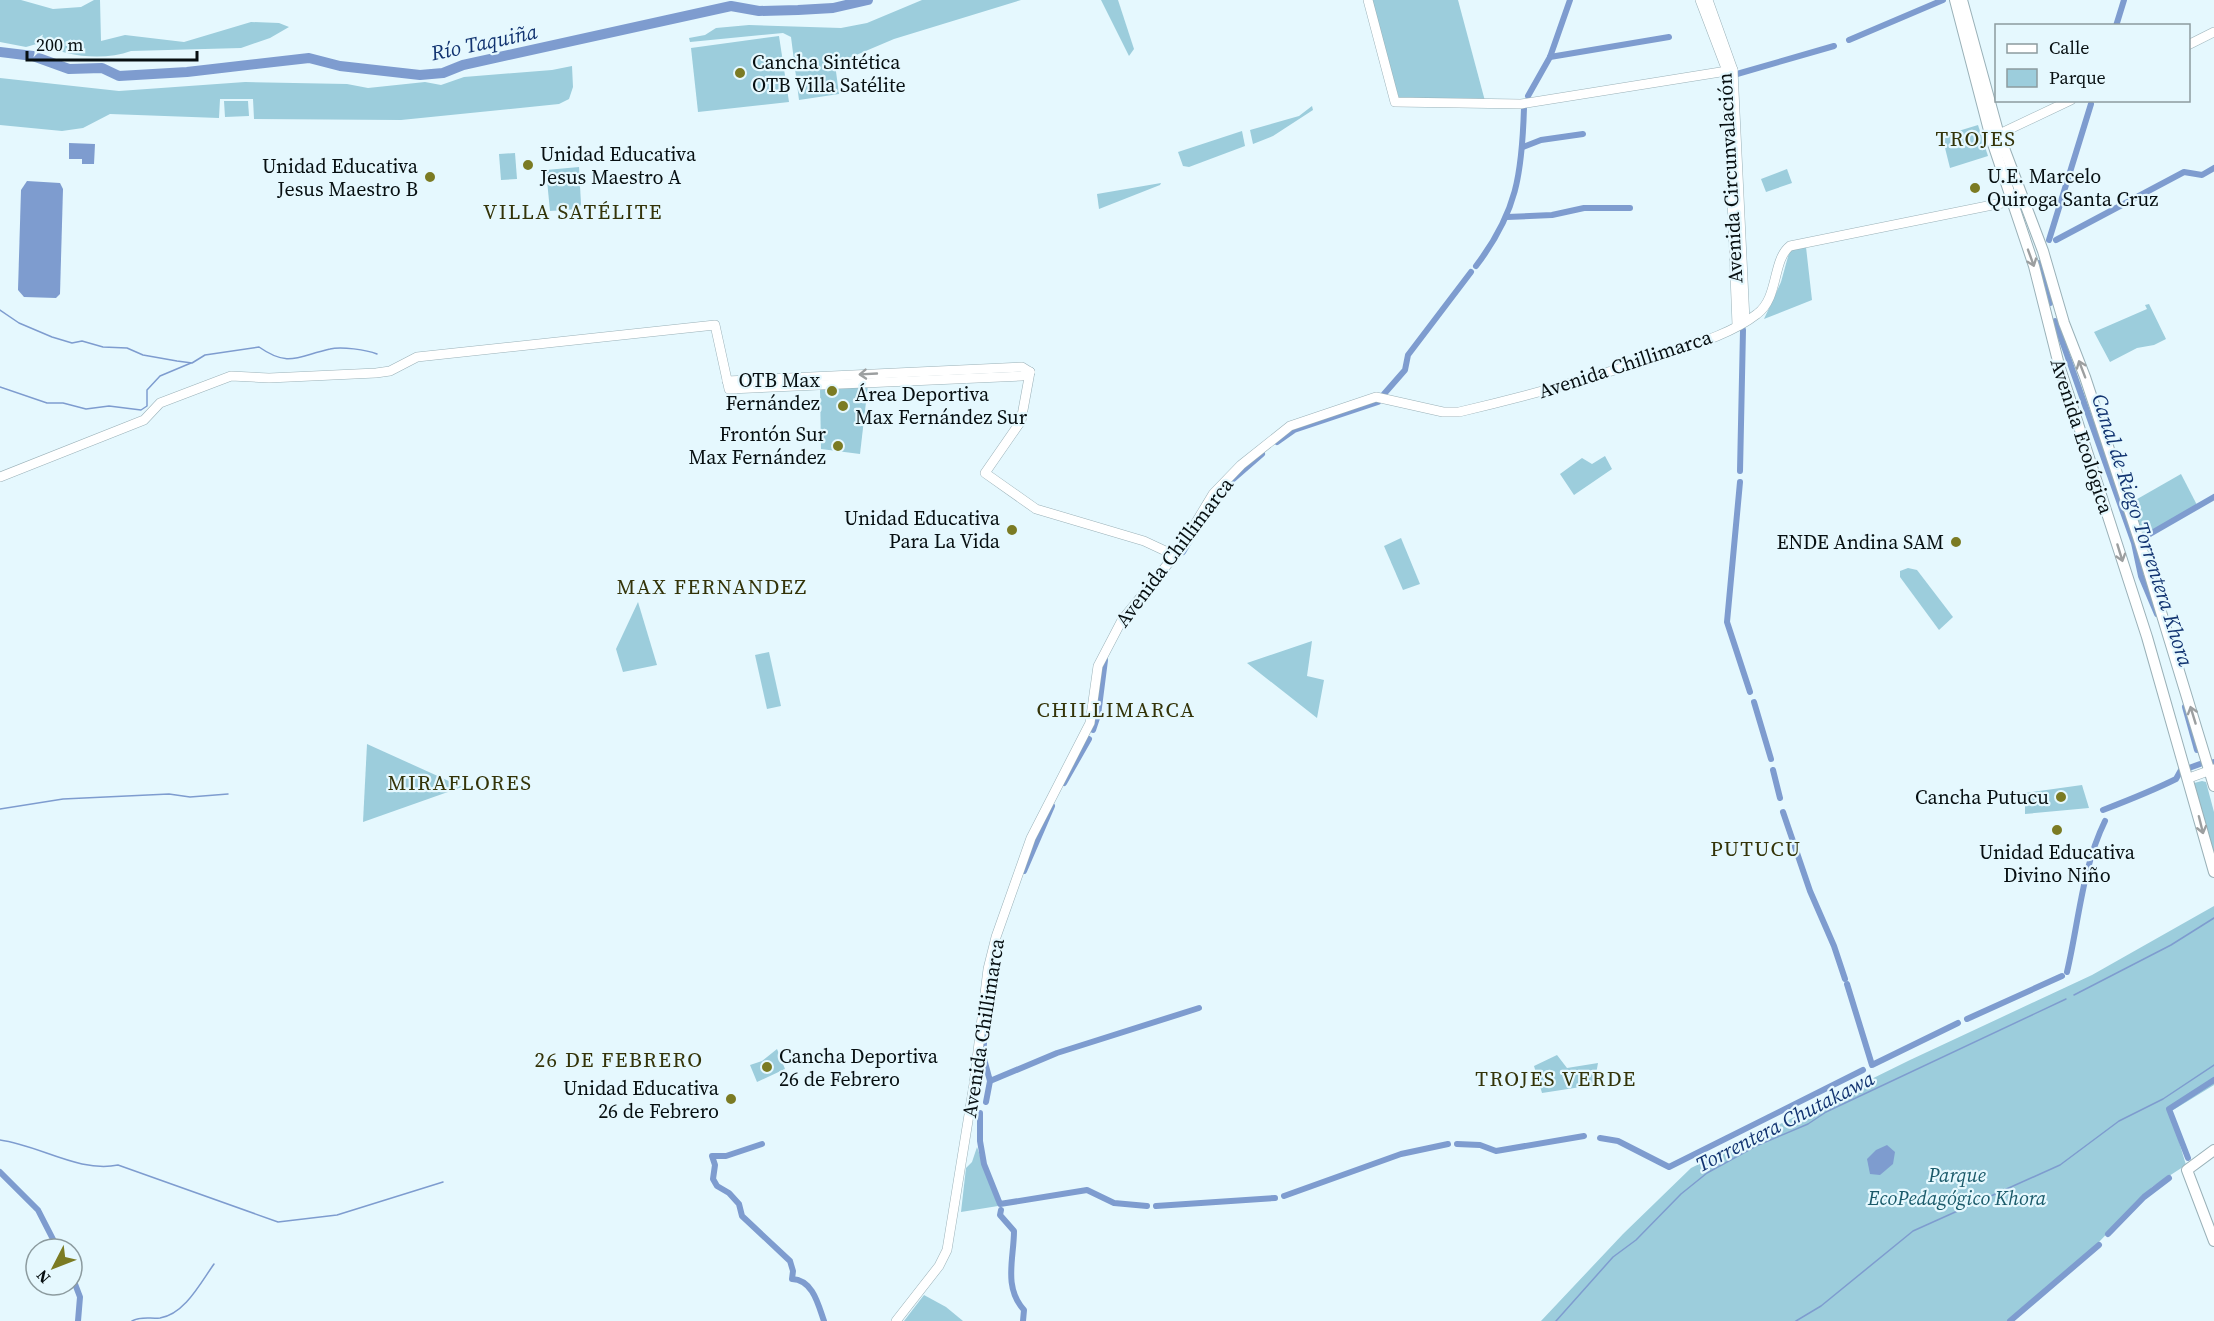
<svg xmlns="http://www.w3.org/2000/svg" width="2214" height="1321" font-family="'Source Serif 4',serif">
	<style>
		.green { fill: #9ccddc }
		.water { fill: #7e9ccf }
		.lines { fill: none; stroke-linecap: round; stroke-linejoin: round }
		.stream { stroke: #7e9ccf; stroke-width: 1.5 }
		.canal { stroke: #7e9ccf; stroke-width: 6 }
		.river { stroke: #7e9ccf; stroke-width: 10 }
		.secondary-casing { stroke: #9ab1b8; stroke-width: 10 }
		.primary-casing { stroke: #9ab1b8; stroke-width: 12 }
		.secondary { stroke: #fff; stroke-width: 9 }
		.primary { stroke: #fff; stroke-width: 10 }
		.oneway { stroke: #9c9fa0 }
		.poi-dot { fill: #7b7b23; stroke: #e5f8fe; stroke-width: 2 }
		.labels { text-anchor: middle; dominant-baseline: central; stroke-width: 4.5; stroke-linejoin: round; paint-order: stroke }
		.poi-label { font-size: 20px; fill: #070f11; stroke: #e5f8fe; text-anchor: end }
		.street-label { font-size: 20px; fill: #070f11; stroke: #e5f8fe }
		.park-label { font-size: 20px; font-style: italic; fill: #1a5a6a; stroke: #e5f8fe }
		.water-label { font-size: 21px; font-style: italic; fill: #123471; stroke: #e5f8fe }
		.neighbourhood-label { font-size: 21px; letter-spacing: 1.5px; fill: #333308; stroke: #e5f8fe }
	</style>
	<rect width="100%" height="100%" fill="#e5f8fe"/>
	<g class="green">
		<path d="M0,0H21L53,9L81,7L94,0H100L101,41L125,35L184,42L251,22L279,23L289,27L270,38L241,48L131,51C104,61 65,57 40,43L26,47L0,42Z"/>
		<path d="M922,0H1021L894,39L835,64L839,94L799,100L791,37L783,33L690,42L689,38L705,35L716,28L749,25L841,28L867,23Z"/>
		<path d="M1101,0H1118L1134,49L1129,56Z"/>
		<path d="M1372,0H1458L1485,101L1399,99Z"/>
		<path d="M779,36L789,102L698,112L691,48Z"/>
		<path d="M572,66L573,87L569,99L559,104L401,120L254,119L253,99H220L219,118L110,114L83,128L62,131L0,125V78L119,91L245,82L347,84L368,88L425,82L441,85L464,77L552,70Z"/>
		<path d="M224,101H248L249,116L225,117Z"/>
		<path d="M1312,106L1313,110L1273,136L1253,144L1250,130L1299,116Z"/>
		<path d="M1978,125L1988,156L1950,168L1942,136Z"/>
		<path d="M1242,131L1245,146L1189,167L1183,166L1178,152Z"/>
		<path d="M515,153L517,179L501,180L499,154Z"/>
		<path d="M579,167L581,204L579,209L550,211L546,170Z"/>
		<path d="M1787,169L1792,183L1766,192L1761,179Z"/>
		<path d="M1161,183L1160,185L1099,209L1097,194Z"/>
		<path d="M1806,247L1812,300L1764,319L1781,282L1789,253L1794,249Z"/>
		<path d="M2149,304L2166,339L2154,345L2137,348L2110,362L2094,332L2147,309L2145,305Z"/>
		<path d="M868,385L860,454L821,449L820,388Z"/>
		<path d="M1605,456L1612,469L1574,495L1560,474L1582,458L1592,464Z"/>
		<path d="M2181,474L2197,505L2144,536L2132,502Z"/>
		<path d="M1401,538L1420,584L1403,590L1384,546Z"/>
		<path d="M1908,568L1917,570L1953,617L1939,630L1900,577V571Z"/>
		<path d="M638,602L657,665L623,672L616,649Z"/>
		<path d="M1312,641L1307,676L1324,680L1317,718L1247,663Z"/>
		<path d="M769,652L781,706L767,709L755,655Z"/>
		<path d="M367,744L462,787L363,822Z"/>
		<path d="M2202,781L2206,782L2214,812V865L2194,783Z"/>
		<path d="M2082,785L2089,808L2025,814V793Z"/>
		<path d="M2214,906V1085L2170,1112L2186,1165L2152,1187L2097,1244L2007,1321H1541L1623,1234L1691,1168L1910,1060L2092,975Z"/>
		<path d="M777,1049L785,1069L757,1082L750,1065L762,1061Z"/>
		<path d="M1557,1055L1567,1068L1598,1063L1594,1085L1542,1093L1534,1066Z"/>
		<path d="M977,1147L998,1206L961,1212L966,1168L972,1162Z"/>
		<path d="M924,1295L946,1307L963,1321H904Z"/>
	</g>
	<g class="water">
		<path d="M69,143L95,144L94,164H82V159H69Z"/>
		<path d="M27,181L60,183L63,189L60,294L56,298L24,297L18,290L21,190Z"/>
		<path d="M1887,1145L1895,1152L1893,1164L1880,1175L1870,1174L1867,1159L1876,1150Z"/>
	</g>
	<g class="lines">
		<g class="stream">
			<path d="M0,310L19,323L52,337L72,343L82,341L103,347L127,348L143,355L177,361L192,363L205,355L259,347C289,368 298,356 330,349C341,346 367,350 377,354"/>
			<path d="M0,387L47,403H63L86,409L109,406L141,410L147,406V390L160,376L191,363"/>
			<path d="M0,809L63,799L169,794L190,797L228,794"/>
			<path d="M2074,995L2171,945L2214,918"/>
			<path d="M0,1140C39,1145 79,1173 118,1165L278,1222L337,1215L443,1182"/>
			<path d="M132,1321C141,1316 150,1319 160,1318C185,1314 201,1282 214,1264"/>
			<path d="M1556,1321L1613,1257L1636,1240L1681,1194L1707,1173L1756,1146L1808,1124L1826,1112L2066,999"/>
			<path d="M1796,1321L1821,1306L1913,1231L2060,1165L2119,1121L2163,1099L2214,1065"/>
		</g>
		<g class="canal">
			<path d="M2116,26L2124,0"/>
			<path d="M1849,40L1943,0"/>
			<path d="M1550,57L1669,37"/>
			<path d="M1737,74L1834,46"/>
			<path d="M1528,96L1550,57L1570,0"/>
			<path d="M1523,147L1541,140L1583,134"/>
			<path d="M1507,217L1552,215L1584,208H1630"/>
			<path d="M2049,240L2091,104"/>
			<path d="M2056,240L2184,172L2202,175L2214,168"/>
			<path d="M2039,263L2050,303"/>
			<path d="M1476,266C1517,212 1522,174 1524,108"/>
			<path d="M2055,321L2134,543L2141,576L2157,614"/>
			<path d="M1384,394L1405,370L1408,355L1471,272"/>
			<path d="M1277,442L1294,430L1378,402"/>
			<path d="M1740,471L1743,330"/>
			<path d="M1231,481L1262,454"/>
			<path d="M1740,482L1727,622L1750,692"/>
			<path d="M2143,538L2214,497"/>
			<path d="M1183,552L1213,502"/>
			<path d="M1754,702L1771,759"/>
			<path d="M2185,707L2197,750"/>
			<path d="M1093,730L1098,715L1105,660"/>
			<path d="M2214,763V762"/>
			<path d="M2189,768L2200,764"/>
			<path d="M1773,770L1780,798"/>
			<path d="M1064,783L1089,739"/>
			<path d="M2103,810C2129,800 2152,791 2176,779L2181,770"/>
			<path d="M1783,812L1810,891L1834,946L1845,979"/>
			<path d="M1024,871L1052,806"/>
			<path d="M2067,972C2079,921 2082,868 2105,821"/>
			<path d="M1847,984L1872,1065L1958,1023"/>
			<path d="M1967,1019L2062,976"/>
			<path d="M985,1031L983,1055L990,1081L986,1102"/>
			<path d="M990,1081L1057,1053L1199,1008"/>
			<path d="M980,1113V1141L984,1164L1000,1204L1087,1190L1114,1203L1147,1206"/>
			<path d="M1600,1138L1618,1141L1669,1167L1863,1070"/>
			<path d="M762,1144L726,1156H712L715,1165L713,1179L717,1186L729,1193L739,1204L742,1216L790,1261L793,1271L792,1279C813,1280 818,1304 824,1321"/>
			<path d="M1457,1144L1480,1145L1496,1151L1584,1136"/>
			<path d="M2188,1158L2169,1109L2214,1080"/>
			<path d="M0,1172L38,1210L58,1249"/>
			<path d="M1284,1196L1401,1154L1448,1144"/>
			<path d="M1156,1206L1275,1198"/>
			<path d="M1001,1210L1000,1215L1014,1231C1014,1258 1003,1287 1024,1310L1023,1321"/>
			<path d="M2108,1234L2144,1197L2169,1178"/>
			<path d="M72,1276L80,1297L78,1321"/>
			<path d="M2010,1321L2099,1245"/>
		</g>
		<path class="river" d="M0,52L33,56L69,69L102,68L119,76L187,72L309,58L340,66L420,75L443,73L463,65L731,6L759,11L798,10L833,8L868,0"/>
		<g class="secondary-casing">
			<g id="secondary">
				<path d="M1368,0L1395,102L1521,104L1733,70"/>
				<path d="M1700,0L1727,71L1737,325"/>
				<path d="M1708,0L1733,70L1745,321"/>
				<path d="M2188,45L2214,32"/>
				<path d="M1995,136L2071,100"/>
				<path d="M1030,372L1021,421L985,473L1036,509L1144,541L1174,555"/>
				<path d="M727,381L1022,367L1030,372"/>
				<path d="M0,477L144,420L160,403L231,376L269,378L376,373L390,371L417,357L715,325L729,389L1022,376L1030,372"/>
				<path d="M2189,778L2214,769"/>
				<path d="M896,1321L939,1266L947,1250L974,1084L988,969L996,937L1031,838L1090,723L1098,666L1122,620L1180,549L1213,494L1241,465L1290,426L1376,397L1443,412H1459C1527,396 1594,378 1661,355C1692,345 1730,335 1757,314C1779,298 1772,260 1790,246L2017,200"/>
			</g>
		</g>
		<g class="primary-casing">
			<g id="primary">
				<path d="M1955,0L1991,138L2034,266L2059,365L2147,637L2214,872"/>
				<path d="M1962,0L1999,135L2043,251L2064,323L2085,377L2140,543L2214,786"/>
				<path d="M2214,1150L2187,1170L2214,1241"/>
			</g>
		</g>
		<use href="#secondary" class="secondary"/>
		<use href="#primary" class="primary"/>
	</g>
	<defs><path id="oneway-shaft" d="M-6 0H5M1.5-3L5.5 0L1.5 3" fill="none" stroke-width="1.6" stroke-linecap="round" stroke-linejoin="round" transform="scale(1.5)"/></defs>
	<g class="oneway">
		<use href="#oneway-shaft" transform="translate(2031 258) rotate(70)"/>
		<use href="#oneway-shaft" transform="translate(2082 369) rotate(-111)"/>
		<use href="#oneway-shaft" transform="translate(868 374) rotate(177)"/>
		<use href="#oneway-shaft" transform="translate(2120 553) rotate(73)"/>
		<use href="#oneway-shaft" transform="translate(2193 715) rotate(-107)"/>
		<use href="#oneway-shaft" transform="translate(2201 825) rotate(76)"/>
	</g>
	<g class="poi-dot">
		<circle cx="740" cy="73" r="6"/>
		<circle cx="528" cy="165" r="6"/>
		<circle cx="430" cy="177" r="6"/>
		<circle cx="1975" cy="188" r="6"/>
		<circle cx="832" cy="391" r="6"/>
		<circle cx="843" cy="406" r="6"/>
		<circle cx="838" cy="446" r="6"/>
		<circle cx="1012" cy="530" r="6"/>
		<circle cx="1956" cy="542" r="6"/>
		<circle cx="2061" cy="797" r="6"/>
		<circle cx="2057" cy="830" r="6"/>
		<circle cx="767" cy="1067" r="6"/>
		<circle cx="731" cy="1099" r="6"/>
	</g>
	<g class="labels">
		<g class="poi-label">
			<text x="752" y="62" text-anchor="start">Cancha Sintética<tspan x="752" dy="23">OTB Villa Satélite</tspan></text>
			<text x="540" y="154" text-anchor="start">Unidad Educativa<tspan x="540" dy="23">Jesus Maestro A</tspan></text>
			<text x="418" y="166">Unidad Educativa<tspan x="418" dy="23">Jesus Maestro B</tspan></text>
			<text x="1987" y="176" text-anchor="start">U.E. Marcelo<tspan x="1987" dy="23">Quiroga Santa Cruz</tspan></text>
			<text x="820" y="380">OTB Max<tspan x="820" dy="23">Fernández</tspan></text>
			<text x="855" y="394" text-anchor="start">Área Deportiva<tspan x="855" dy="23">Max Fernández Sur</tspan></text>
			<text x="826" y="434">Frontón Sur<tspan x="826" dy="23">Max Fernández</tspan></text>
			<text x="1000" y="518">Unidad Educativa<tspan x="1000" dy="23">Para La Vida</tspan></text>
			<text x="1944" y="542">ENDE Andina SAM</text>
			<text x="2049" y="797">Cancha Putucu</text>
			<text x="2057" y="852" text-anchor="middle">Unidad Educativa<tspan x="2057" dy="23">Divino Niño</tspan></text>
			<text x="779" y="1056" text-anchor="start">Cancha Deportiva<tspan x="779" dy="23">26 de Febrero</tspan></text>
			<text x="719" y="1088">Unidad Educativa<tspan x="719" dy="23">26 de Febrero</tspan></text>
		</g>
		<g class="street-label">
			<text transform="translate(1730 178) rotate(-93)">Avenida Circunvalación</text>
			<text transform="translate(1625 364) rotate(-18)">Avenida Chillimarca</text>
			<text transform="translate(2082 436) rotate(72)">Avenida Ecológica</text>
			<text transform="translate(1174 552) rotate(-53)">Avenida Chillimarca</text>
			<text transform="translate(983 1028) rotate(-81)">Avenida Chillimarca</text>
		</g>
		<g class="park-label">
			<text x="1957" y="1175">Parque<tspan x="1957" dy="23">EcoPedagógico Khora</tspan></text>
		</g>
		<g class="water-label">
			<text transform="translate(484 42) rotate(-12)">Río Taquiña</text>
			<text transform="translate(2143 530) rotate(72)">Canal de Riego Torrentera Khora</text>
			<text transform="translate(1785 1121) rotate(-27)">Torrentera Chutakawa</text>
		</g>
		<g class="neighbourhood-label">
			<text x="1976" y="138">TROJES</text>
			<text x="573" y="211">VILLA SATÉLITE</text>
			<text x="712" y="586">MAX FERNANDEZ</text>
			<text x="1116" y="709">CHILLIMARCA</text>
			<text x="460" y="782">MIRAFLORES</text>
			<text x="1756" y="848">PUTUCU</text>
			<text x="619" y="1059">26 DE FEBRERO</text>
			<text x="1556" y="1078">TROJES VERDE</text>
		</g>
	</g>
	<rect x="1995" y="24" width="195" height="78" fill="#e5f8fe" stroke="#8c9b9f" stroke-width="1.5"/>
	<rect x="2007" y="44" width="30" height="9" fill="#ffffff" stroke="#8c9b9f" stroke-width="1.5"/>
	<text x="2049" y="54" font-size="18" fill="#070f11">Calle</text>
	<rect x="2007" y="69" width="30" height="18" fill="#9ccddc" stroke="#8c9b9f" stroke-width="1.5"/>
	<text x="2049" y="84" font-size="18" fill="#070f11">Parque</text>
	<g transform="translate(54 1267) rotate(228)"><circle r="28" fill="#e5f8fe" stroke="#8c9b9f" stroke-width="1.5"/>
	<path d="M0-4.5L10 22L0 15L-10 22Z" fill="#7b7b23"/>
	<text y="-9" font-size="16" font-weight="bold" text-anchor="middle" fill="#070f11">N</text>
	</g>
	<path d="M27 51v9h170v-9" fill="none" stroke="#070f11" stroke-width="3"/>
	<text x="36" y="51" font-size="18" fill="#070f11" stroke="#e5f8fe" stroke-width="4.5" paint-order="stroke">200 m</text>
</svg>
